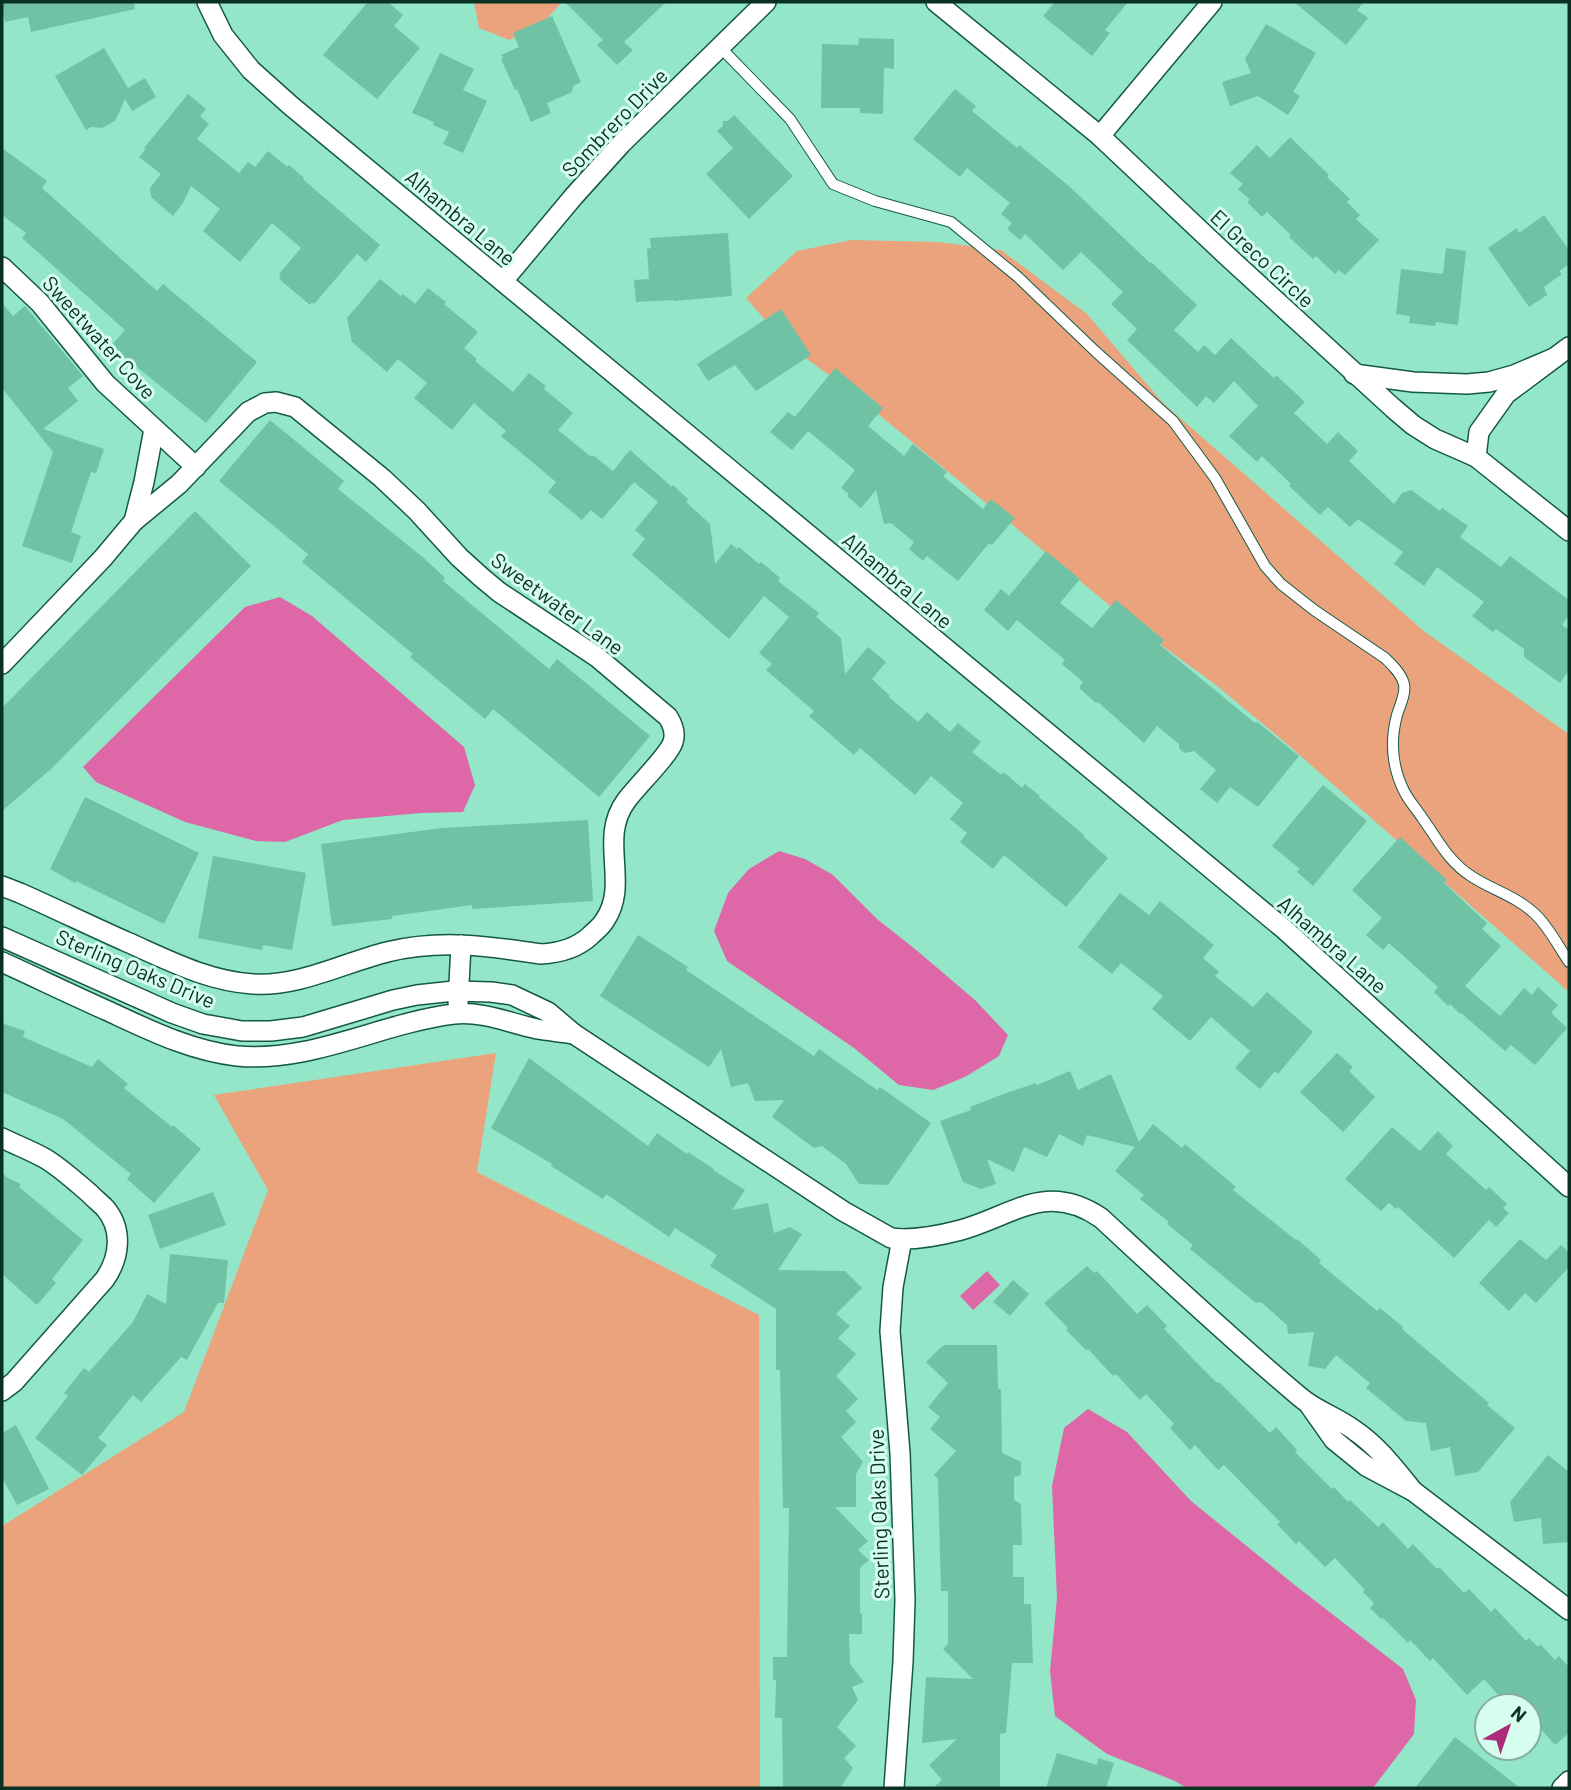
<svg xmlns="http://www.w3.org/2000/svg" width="1571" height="1790" font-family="Barlow,sans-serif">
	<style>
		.green { fill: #eba37d }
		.water { fill: #dd67a7 }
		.building { fill: #6fc2a4 }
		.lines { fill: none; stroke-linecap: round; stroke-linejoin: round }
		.lane-casing { stroke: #155945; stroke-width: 12 }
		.street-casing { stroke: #155945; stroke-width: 22 }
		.lane { stroke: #fff; stroke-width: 10 }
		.street { stroke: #fff; stroke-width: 19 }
		.labels { text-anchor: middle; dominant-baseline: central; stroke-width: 6; stroke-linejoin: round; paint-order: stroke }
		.street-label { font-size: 21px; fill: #0b3024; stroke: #d6feee }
	</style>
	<rect width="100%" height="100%" fill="#93e7c8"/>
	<g class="green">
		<path d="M474,2H562L542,24L509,40L479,28Z"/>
		<path d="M851,240L938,242L1001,250L1087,314L1164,404L1425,632L1569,734V992L1287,744L1216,685L1131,623L848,389L785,343L746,298L797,251Z"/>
		<path d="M496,1053L477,1172L759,1315L760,1788H2V1526L184,1412L268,1190L214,1095Z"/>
	</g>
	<g class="water">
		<path d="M280,597L312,616L464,747L475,785L463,812L421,813L343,820L285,842L256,841L185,822L96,782L83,767L245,607Z"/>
		<path d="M779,851L805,859L833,875L877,919L915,949L975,1000L1008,1035L999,1056L965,1077L933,1090L899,1085L854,1048L727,961L714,931L728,893L749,869Z"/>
		<path d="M987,1271L1000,1285L973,1310L960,1296Z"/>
		<path d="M1088,1409L1127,1432L1191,1501L1296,1586L1403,1669L1416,1700L1414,1734L1373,1788H1187L1175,1781L1107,1754L1055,1716L1050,1671L1057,1598L1052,1486L1064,1428Z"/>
	</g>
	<g class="building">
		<path d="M2,2H134L135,9L31,32L28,17L5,22Z"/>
		<path d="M368,2H388L403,15L394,26L420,48L377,99L323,55Z"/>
		<path d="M565,2H666L624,42L633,50L617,65L597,45L603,40Z"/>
		<path d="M1055,2H1128L1105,30L1110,33L1092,56L1043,16Z"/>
		<path d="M1294,2H1364L1357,10L1368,18L1346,45Z"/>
		<path d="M552,16L581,82L573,86L572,92L547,103L551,113L531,122L517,89L515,90L501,59L503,58L501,55L519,47L513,33Z"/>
		<path d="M1266,24L1316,53L1293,92L1300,96L1288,115L1258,96L1230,106L1222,82L1251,73L1245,59Z"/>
		<path d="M859,38L894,39V69L884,68L883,114L860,113V108H821L822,44L858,45Z"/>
		<path d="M104,48L128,88L145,78L156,97L132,111L125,99L115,121L102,128L91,127L86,130L55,76Z"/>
		<path d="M440,53L474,69L463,90L487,101L463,153L443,144L449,132L433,125L434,122L412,113Z"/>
		<path d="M955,89L976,106L972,111L1017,148L1019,145L1070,187L1150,263L1151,262L1197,305L1174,330L1198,352L1204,345L1215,355L1231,338L1274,378L1276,375L1305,402L1294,413L1327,444L1338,432L1358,451L1349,461L1394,504L1402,493L1411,490L1440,511L1442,508L1468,526L1460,537L1501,567L1510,556L1569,600V615L1562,625L1569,630V670L1560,683L1524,657V649L1496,629L1493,632L1472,616L1484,602L1437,567L1424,586L1394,564L1403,552L1358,519L1350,527L1328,507L1320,515L1289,486L1291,484L1262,456L1257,462L1229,436L1258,406L1234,381L1214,403L1206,396L1197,407L1127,340L1137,329L1111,304L1123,292L1081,252L1063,270L1025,234L1020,240L1007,229L1012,223L1001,214L1010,203L967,168L960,177L913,139Z"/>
		<path d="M188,94L206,109L200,116L209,124L197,139L239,173L248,162L255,167L268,151L287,167L289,165L304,178L303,179L313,188L380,245L366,262L357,254L314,304L312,302L310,305L279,279L281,276L279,274L301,248L272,223L240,262L203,231L220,209L191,186L183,203L173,216L151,197L150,188L161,174L139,157L146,149L144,148Z"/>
		<path d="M734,115L793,176L749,219L706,174L733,148L717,131L723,126V121H728Z"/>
		<path d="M1290,137L1329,175L1327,177L1350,199L1347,202L1360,215L1356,219L1379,240L1345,275L1339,270L1335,274L1316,256L1313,259L1289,237L1291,235L1267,212L1262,217L1247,202L1250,200L1238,189L1243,184L1230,173L1257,145L1270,158Z"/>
		<path d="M2,148L47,181L42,188L157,291L163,284L257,362L206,423L111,346L125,330L22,238L26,233L2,215Z"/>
		<path d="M1544,215L1569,250V264L1559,271L1562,274L1544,287L1547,295L1529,307L1488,248L1517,228L1519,233Z"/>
		<path d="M728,233L732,296L674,301V300L636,302L634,280L649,279L647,249L651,248L650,238Z"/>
		<path d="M1446,248L1466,251L1458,325L1436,322L1435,326L1409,323L1410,316L1396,314L1401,269L1443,274Z"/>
		<path d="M380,279L401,296L403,294L415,304L428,288L446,302L444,304L478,332L464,348L477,359L475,361L513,392L529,373L546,386L544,389L573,413L558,430L590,456H594L613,471L630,450L672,487L673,485L688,499L686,502L710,524L715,564L731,544L737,549L739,547L759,564L761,562L780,578L778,581L819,613L816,617L841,638L845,674L868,647L886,662L872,679L890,696L889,697L918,722L927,712L950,732L958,723L981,742L972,752L1000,774L1005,773L1022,788L1025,784L1040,796L1039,797L1084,835L1083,836L1108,858L1066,907L1004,855L993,869L960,842L967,833L950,819L963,803L931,776L915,795L860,748L854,755L809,716L814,711L766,670L772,664L759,653L789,617L764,596L729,639L632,555L645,539L635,530L658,502L634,482L602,519L591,510L582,520L548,492L556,482L501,436L506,431L474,403L452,430L414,398L427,383L398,359L387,372L352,342L347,318Z"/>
		<path d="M2,303L13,316L25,306L83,376L68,388L78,401L43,429L104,449L96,473L91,472L71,532L81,536L72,563L22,546L53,452L2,388Z"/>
		<path d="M781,309L811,355L756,391L735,365L708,381L697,364Z"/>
		<path d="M835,368L883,408L868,426L904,456L913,444L947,472L943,476L983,509L991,499L1015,518L992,545L989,543L958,581L927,556L923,561L909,549L914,542L891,523L884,524L876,490L861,508L847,496L849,494L841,488L855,470L808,431L792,450L770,432L788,412L795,417Z"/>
		<path d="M270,420L344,481L338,489L425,559L445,578L443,581L549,669L557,659L650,736L599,797L493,709L485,719L410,657L413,654L302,562L308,554L219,481Z"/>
		<path d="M195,511L251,566L51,769L2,811V708Z"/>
		<path d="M1046,551L1080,579L1060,603L1092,628L1116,600L1164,640L1160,645L1255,723L1256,721L1299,756L1258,807L1230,787L1217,803L1200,789L1216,770L1194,751L1184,753L1179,748V744L1157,726L1144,743L1098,702L1096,703L1079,688L1083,682L1062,664L1065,660L1017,620L1008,631L984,610L1001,589L1009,596Z"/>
		<path d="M1323,785L1367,821L1313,886L1297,872L1300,869L1272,846Z"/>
		<path d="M85,797L199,853L164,924L76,881L75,883L50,869Z"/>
		<path d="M588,820L593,901L472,909V905L392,916V919L332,926L321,844L442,828Z"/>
		<path d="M1400,837L1447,880L1444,883L1487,923L1482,929L1501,946L1465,986L1500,1016L1524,988L1532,995L1538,987L1558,1005L1551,1013L1567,1028L1535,1065L1511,1045L1505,1051L1461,1013L1460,1014L1450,1004L1448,1006L1434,992L1438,987L1389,943L1383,950L1366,935L1382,918L1352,890Z"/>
		<path d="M213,856L306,873L292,950L263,945L262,950L198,938Z"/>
		<path d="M1120,893L1149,915L1160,901L1214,945L1203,958L1219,972L1215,976L1253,1007L1267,992L1313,1032L1278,1074L1275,1071L1260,1089L1235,1068L1250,1051L1211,1017L1190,1041L1152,1009L1163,996L1121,963L1112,974L1078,947Z"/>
		<path d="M638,935L688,967L686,970L814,1056L819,1049L877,1090L880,1087L931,1123L888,1185L859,1184L846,1164L822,1146L814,1148L772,1117L784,1100L755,1101L748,1083L731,1087L721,1049L709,1067L600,996Z"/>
		<path d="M2,1023L25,1031L23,1037L92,1067L98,1059L128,1084L124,1088L172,1127L173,1125L201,1149L154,1203L127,1179L131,1174L63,1119L2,1092Z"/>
		<path d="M1337,1053L1353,1067L1349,1071L1375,1097L1343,1132L1300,1092Z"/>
		<path d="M529,1058L648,1146L657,1133L687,1154L688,1152L714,1169L713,1170L745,1190L732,1210L768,1203L774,1233L790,1227L802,1234L778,1270L845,1271L862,1288L836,1314L850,1326L838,1338L856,1354L836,1376L858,1399L846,1411L856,1422L841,1437L863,1462L856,1474V1507H835L868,1541L858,1550L869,1560L860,1568V1613L862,1614V1634H849L850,1664L864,1682L852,1687L858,1700L837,1727L856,1746L844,1758L853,1768L841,1787H783L782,1718H775L776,1680H773V1657H787L789,1508H783L780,1370H776V1309L710,1266L717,1255L675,1228L669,1237L606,1194L603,1199L551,1166L552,1164L491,1128Z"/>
		<path d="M1070,1071L1078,1090L1111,1074L1139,1142L1153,1124L1182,1148L1185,1144L1236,1187L1233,1190L1296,1240L1297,1239L1321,1260L1319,1263L1377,1311L1380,1308L1403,1327L1402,1329L1489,1403L1487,1405L1515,1428L1478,1472L1455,1476L1450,1447L1431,1451L1426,1423L1406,1421L1366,1388L1370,1383L1336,1355L1325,1369L1308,1366L1314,1332L1288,1334L1287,1325L1261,1302L1256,1303L1190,1249L1193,1245L1167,1224L1169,1222L1140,1199L1144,1195L1115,1171L1135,1147L1087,1135L1083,1146L1059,1134L1047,1157L1024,1147L1014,1172L987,1159L996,1184L981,1189L963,1182L940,1121L971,1110L970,1107L1006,1093L1036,1083L1037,1085Z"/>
		<path d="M1392,1127L1420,1151L1438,1131L1453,1146L1446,1154L1486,1190L1489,1187L1507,1204L1503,1208L1509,1213L1496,1227L1489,1220L1454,1258L1398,1207L1396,1209L1389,1203L1381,1211L1345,1179Z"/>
		<path d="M2,1173L8,1178L21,1184L19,1187L83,1240L52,1279L56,1283L37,1305L2,1274Z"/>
		<path d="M213,1192L226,1225L160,1249L148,1215Z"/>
		<path d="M1520,1239L1546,1260L1561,1245L1569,1253V1267L1536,1303L1525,1293L1509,1311L1479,1283Z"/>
		<path d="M170,1254L228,1260L224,1303H218L187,1360L181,1357L141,1402L133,1395L98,1438L107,1445L82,1475L35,1438L68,1396L64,1393L84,1368L89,1372L133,1322L147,1294L166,1304Z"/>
		<path d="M1087,1266L1094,1273L1097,1271L1137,1314L1147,1305L1167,1326L1164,1329L1202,1368L1217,1383L1219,1382L1270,1433L1276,1427L1297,1450L1295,1452L1332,1489L1334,1487L1348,1502L1350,1500L1378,1527L1383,1522L1408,1549L1413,1544L1437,1569L1439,1567L1464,1593L1469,1589L1491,1612L1495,1608L1526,1641L1529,1638L1537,1646L1541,1645L1555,1660L1559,1656L1569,1667V1733L1555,1745L1529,1716V1706H1513L1504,1696L1501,1698L1484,1679L1467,1695L1433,1658L1430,1661L1410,1640L1408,1643L1383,1618L1381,1619L1370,1608L1374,1603L1363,1592L1365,1590L1335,1558L1325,1567L1299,1541L1296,1544L1277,1524L1280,1522L1224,1465L1218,1470L1195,1445L1190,1450L1170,1428L1174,1424L1146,1394L1140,1400L1116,1374L1113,1376L1088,1349L1086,1350L1066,1330L1068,1328L1044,1303Z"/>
		<path d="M1013,1280L1029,1294L1010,1316L993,1302Z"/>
		<path d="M945,1345H997L998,1389H1001L1002,1453L1021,1462V1475L1014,1477V1500L1021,1504L1022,1545H1013V1577H1024V1604H1031L1033,1663H1012L1006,1733L1000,1734V1788H933L942,1780L929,1765L957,1739L922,1743L926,1677L973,1679L943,1649L948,1644V1591H941L938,1479L934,1475L956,1451L930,1429L940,1417L928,1407L948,1383L926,1362L939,1349Z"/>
		<path d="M16,1425L49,1489L17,1505L2,1477V1433Z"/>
		<path d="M1548,1455L1569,1472V1542L1543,1544L1541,1518L1514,1522L1510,1502Z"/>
		<path d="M1455,1737L1520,1788H1415Z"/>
		<path d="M1057,1753L1097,1765L1098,1758L1114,1763L1106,1788H1046Z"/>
	</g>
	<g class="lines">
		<g class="lane-casing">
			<path id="lane" d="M720,47L790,119L833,184L875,201L951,222L1018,277L1095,351L1173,421L1215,478L1265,566L1281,584L1314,610L1385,658C1392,665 1401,673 1404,684C1406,694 1400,705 1397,715C1390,741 1392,768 1405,793C1410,802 1417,810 1423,819C1438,840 1448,861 1471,876C1492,890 1516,896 1535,914C1549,927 1558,946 1569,962"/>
		</g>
		<g class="street-casing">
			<g id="street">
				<path d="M207,2L223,35L251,70L290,105L1284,929L1569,1187"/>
				<path d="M936,2L1100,136L1226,255L1393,408L1413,425L1435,439L1476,457L1569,531"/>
				<path d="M1100,136L1212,2"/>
				<path d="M2,267L40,303L105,383L196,467"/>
				<path d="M503,281L574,196L621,144L766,2"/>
				<path d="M1354,374L1413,382L1467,384L1489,382L1514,375L1554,358"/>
				<path d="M1476,457L1479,432L1506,394L1569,347"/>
				<path d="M134,521L144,482L154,429"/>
				<path d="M2,664L103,558L134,521L179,484L248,412L265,403L276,402L295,407L382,478L417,511L459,557L481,577L499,592L597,657L668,717C673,725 676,733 673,742C669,755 636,787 626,801C598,839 630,883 605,920C602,926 595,931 590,936C577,948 559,953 541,954C488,946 440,939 387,952C343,963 299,987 253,984C207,981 168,960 127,942C91,926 56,909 20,893L2,886"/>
				<path d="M2,937L172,1013L203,1024L242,1031H271L303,1027L393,1000L417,995L454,991L491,992L512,995L548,1012L574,1034C562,1032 549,1031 537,1029C509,1023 483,1011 454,1014C381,1023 312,1063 237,1056C191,1051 149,1030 108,1011C72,995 37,978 2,962"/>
				<path d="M458,1003L461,945"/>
				<path d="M574,1034L843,1211L891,1238L902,1239"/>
				<path d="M2,1138C16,1145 32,1151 46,1159C62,1169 75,1181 89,1193C94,1198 100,1203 105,1208C123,1229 120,1257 105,1279L14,1382L2,1391"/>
				<path d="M1310,1406L1334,1440L1366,1466L1413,1491L1569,1610"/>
				<path d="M894,1788L903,1662L905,1600L900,1453L890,1331L893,1287L902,1239C922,1239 942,1235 961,1230C1014,1215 1046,1181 1101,1218C1166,1278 1231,1339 1300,1397C1316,1411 1337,1417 1354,1430C1378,1446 1395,1469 1413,1491"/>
				<path d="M1562,1788L1569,1781"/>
			</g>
		</g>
		<use href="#lane" class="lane"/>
		<use href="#street" class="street"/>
	</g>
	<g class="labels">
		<g class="street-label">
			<text transform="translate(614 122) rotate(-46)">Sombrero Drive</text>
			<text transform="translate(461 217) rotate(40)">Alhambra Lane</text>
			<text transform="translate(1263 258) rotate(43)">El Greco Circle</text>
			<text transform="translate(100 337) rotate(48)">Sweetwater Cove</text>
			<text transform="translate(898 580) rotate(40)">Alhambra Lane</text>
			<text transform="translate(558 603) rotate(36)">Sweetwater Lane</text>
			<text transform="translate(1333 944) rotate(41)">Alhambra Lane</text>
			<text transform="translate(136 968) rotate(23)">Sterling Oaks Drive</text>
			<text transform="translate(878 1514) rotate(-92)">Sterling Oaks Drive</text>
		</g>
	</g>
	<rect width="1571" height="1790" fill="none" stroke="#0b3024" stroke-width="7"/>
	<g transform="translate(1508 1727) rotate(40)"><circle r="33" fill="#d6feee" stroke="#85ac9d" stroke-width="2"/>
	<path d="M0-5L12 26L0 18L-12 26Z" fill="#ac2c79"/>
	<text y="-10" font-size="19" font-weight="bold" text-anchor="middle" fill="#0b3024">N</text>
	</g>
</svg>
